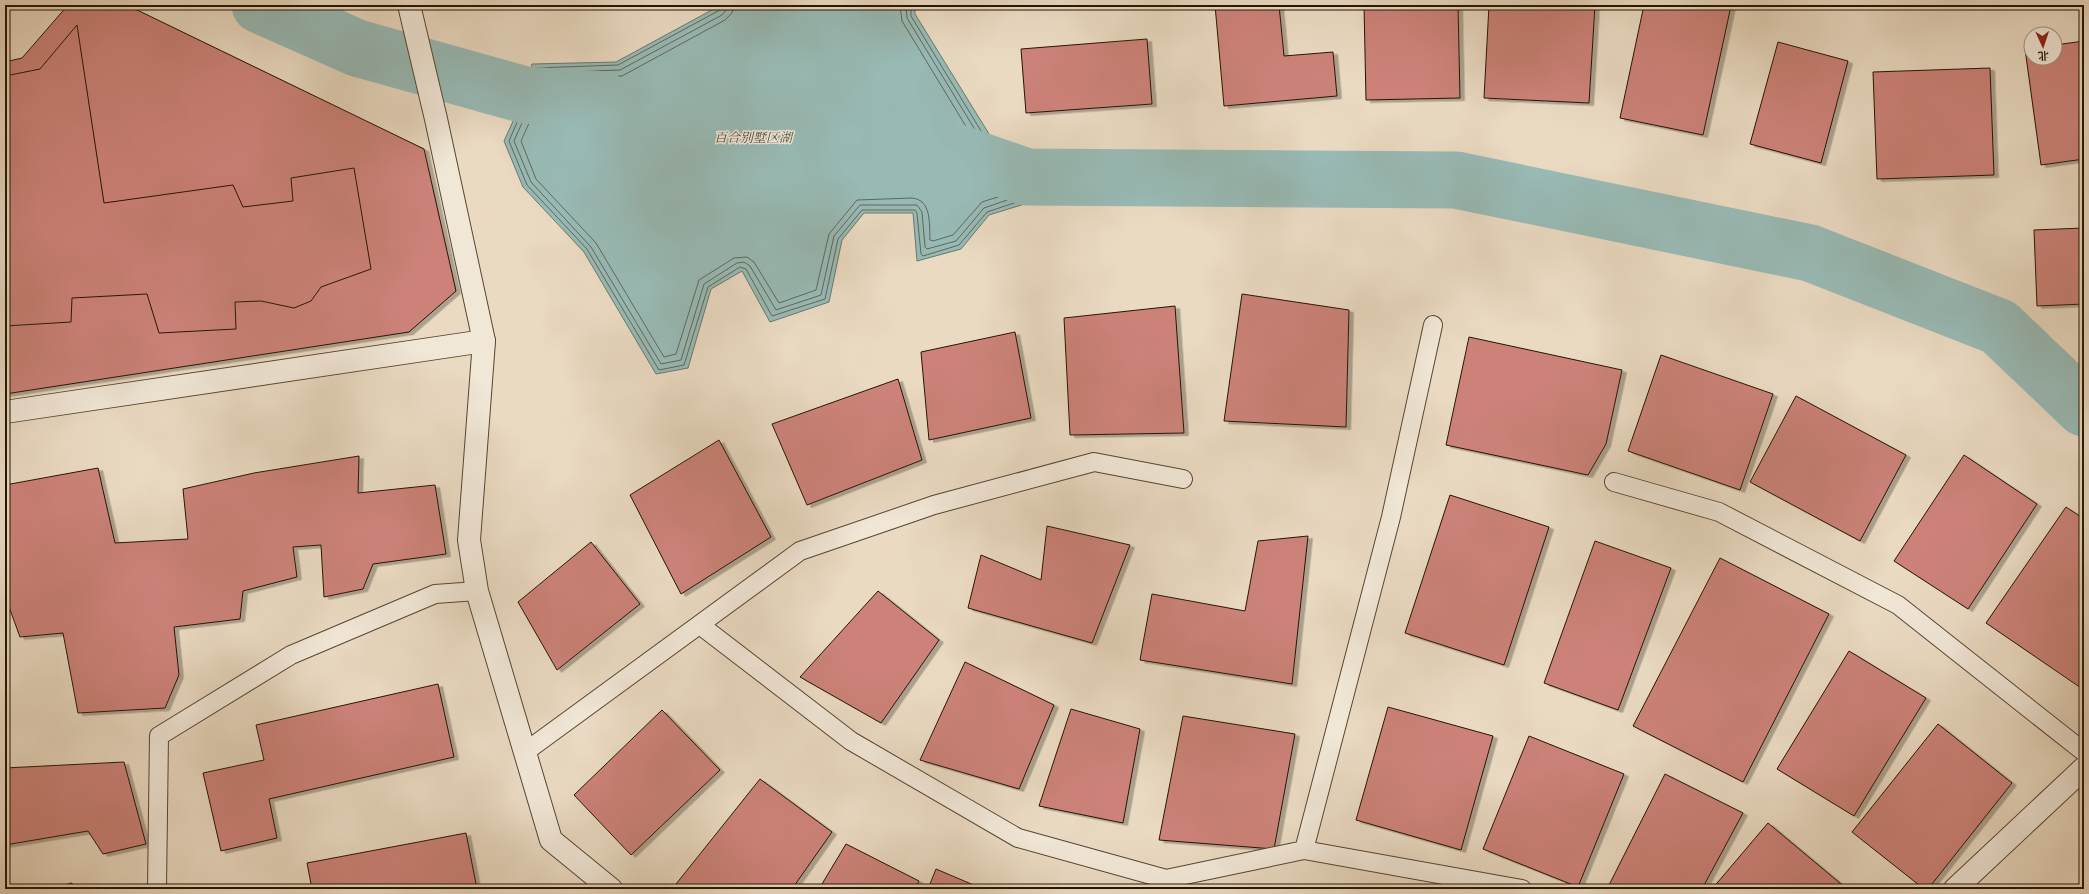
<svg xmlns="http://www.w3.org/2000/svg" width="2089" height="894" font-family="'IM FELL English','Noto Serif SC',serif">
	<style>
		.water { fill: #98bab5; stroke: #6a786d }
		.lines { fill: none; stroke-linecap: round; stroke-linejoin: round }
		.shore { stroke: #5e685c; stroke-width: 1 }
		.river { stroke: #98bab5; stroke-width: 57 }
		.building { fill: #cc8279; stroke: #251502; filter: url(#shadow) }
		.service-casing { stroke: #564632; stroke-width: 20 }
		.minor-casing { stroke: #564632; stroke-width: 24 }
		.service { stroke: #f1e7d7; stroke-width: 18 }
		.minor { stroke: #f1e7d7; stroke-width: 22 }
		.labels { text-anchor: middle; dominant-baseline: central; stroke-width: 3; stroke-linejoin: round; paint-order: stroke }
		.water-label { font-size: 13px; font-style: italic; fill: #4d4f41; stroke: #f1e7d7 }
	</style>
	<defs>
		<filter id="shadow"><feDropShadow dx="4.5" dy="2.5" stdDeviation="0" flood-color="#0004"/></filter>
	</defs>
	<rect width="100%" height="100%" fill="#eadac2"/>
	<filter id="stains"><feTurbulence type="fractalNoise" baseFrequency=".005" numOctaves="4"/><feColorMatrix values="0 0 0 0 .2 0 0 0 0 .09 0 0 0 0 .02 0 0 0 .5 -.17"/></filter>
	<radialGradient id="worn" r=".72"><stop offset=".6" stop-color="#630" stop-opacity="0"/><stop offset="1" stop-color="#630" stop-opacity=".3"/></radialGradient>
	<path class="water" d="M721,5H915V14L1031,202L989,215L961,249L917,261L913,213H864L842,240L829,302L770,322L742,271L711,289L688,368L656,374L584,252L523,187L504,141L525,95L532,64L616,62Z"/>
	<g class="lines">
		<g class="shore">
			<path d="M722,5L720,10L618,65L535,68L528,97L509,141L527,185L587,249L659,370L684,365L708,287L740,267L746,269L772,316L825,299L838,239L862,210H915L917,213L921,254L923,256L959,245L987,212L1023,200L911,16V5"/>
			<path d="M727,5L726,10L722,15L620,70L539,73L533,98L514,141L531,182L591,247L661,364L681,360L704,284L737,263L744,262L750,266L776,310L821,295L834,236L860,205H917L922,212L925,247L927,249L956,241L984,208L1016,197L907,18L906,5"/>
			<path d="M733,5L732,13L725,20L622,76L544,79L539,101L521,141L536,179L596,243L664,357L676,354L699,280L734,258L747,257L754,262L779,303L816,290L829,234L857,200L912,198C932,200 929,224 930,240L933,241L953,235L982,202L1007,194L902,21L900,5"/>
		</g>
		<g class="river">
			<path d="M260,5L357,48L525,95L603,100"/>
			<path d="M937,146L1027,177L1456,180L1810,253L1999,327L2084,408"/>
		</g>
	</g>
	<g class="building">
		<path d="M68,5L135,9L424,149L456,291L409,332L5,394V62L22,58Z"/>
		<path d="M1215,5H1279L1284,56L1333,52L1337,96L1224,106Z"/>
		<path d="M1364,5H1458L1460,98L1366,100Z"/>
		<path d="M1489,5H1595L1589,103L1484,98Z"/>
		<path d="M1644,5L1731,6L1703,135L1620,118Z"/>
		<path d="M77,25L104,203L233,185L243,207L293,201L291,178L354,168L371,269L321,287L311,301L294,308L261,301L235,302L236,329L159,333L147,294L72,298L71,322L5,326V76L40,69Z"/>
		<path d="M1147,39L1152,104L1026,113L1021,49Z"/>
		<path d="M2084,41V159L2041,165L2025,49L2031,48V58H2055V45Z"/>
		<path d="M1778,42L1848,61L1821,163L1750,144Z"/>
		<path d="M1990,68L1994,175L1877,179L1873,72Z"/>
		<path d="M2084,228V304L2037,306L2034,230Z"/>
		<path d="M1242,294L1349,310L1346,427L1224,421Z"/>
		<path d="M1175,306L1184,433L1070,435L1064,318Z"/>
		<path d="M1015,332L1031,418L929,440L921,352Z"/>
		<path d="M1469,337L1622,370L1606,444L1588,475L1446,445Z"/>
		<path d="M1661,355L1773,394L1740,490L1628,451Z"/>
		<path d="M898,379L922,460L807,505L772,424Z"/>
		<path d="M1796,396L1906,455L1860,541L1750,482Z"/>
		<path d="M719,440L771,537L681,594L630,495Z"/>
		<path d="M1964,455L2037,504L1968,609L1894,561Z"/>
		<path d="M359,456L358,493L435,485L446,554L373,564L363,589L324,597L321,545L293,547L297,577L243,591L240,619L174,627L179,675L165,708L78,713L63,633L20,637L5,596V485L98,468L115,543L188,539L183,489L254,473Z"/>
		<path d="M1450,495L1549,527L1504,665L1405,633Z"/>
		<path d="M2066,507L2084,519V690L1986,623Z"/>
		<path d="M1047,526L1130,545L1092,643L968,608L981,555L1041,580Z"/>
		<path d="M1308,536L1292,684L1140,660L1152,594L1245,611L1258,541Z"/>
		<path d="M1595,541L1671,568L1618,710L1544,683Z"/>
		<path d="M591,542L640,604L557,670L518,602Z"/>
		<path d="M1720,558L1829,614L1743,782L1633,726Z"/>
		<path d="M878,591L939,640L881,723L800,677Z"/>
		<path d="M1849,651L1926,698L1854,816L1777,769Z"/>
		<path d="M965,662L1054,705L1019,789L920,760Z"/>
		<path d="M438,684L454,757L269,799L277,838L221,851L203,773L264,760L256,725Z"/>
		<path d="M1388,707L1493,736L1461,850L1356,820Z"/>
		<path d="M1071,709L1140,729L1123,823L1039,806Z"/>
		<path d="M662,710L720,770L631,855L574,795Z"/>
		<path d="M1183,716L1295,734L1274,849L1159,840Z"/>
		<path d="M1938,724L2012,783L1928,889H1924L1852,832Z"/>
		<path d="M1529,736L1624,774L1578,887L1483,849Z"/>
		<path d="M124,762L146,844L103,854L88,831L5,845V768Z"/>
		<path d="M1665,774L1743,813L1702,889H1607Z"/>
		<path d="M760,779L832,832L792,889H672Z"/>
		<path d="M1768,823L1847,889H1712Z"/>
		<path d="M466,833L477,889H312L307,863Z"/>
		<path d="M846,844L919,881L915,889H819Z"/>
		<path d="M936,869L983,889H928Z"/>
		<path d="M72,883L74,889H48Z"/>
	</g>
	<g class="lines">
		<g class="service-casing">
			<g id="service">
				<path d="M1614,482L1719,512L1898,605L2084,752"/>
				<path d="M700,625L851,741L1018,838L1166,879L1304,850L1391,517L1433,325"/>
				<path d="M525,752L800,551L934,505L1094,462L1183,479"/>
				<path d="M1304,850L1522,889"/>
				<path d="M157,889L159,736L291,655L435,594L477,591"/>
			</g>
		</g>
		<g class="minor-casing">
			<g id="minor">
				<path d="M409,5L436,119L484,341L469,540L477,591L551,840L611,889"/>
				<path d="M5,412L484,341"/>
				<path d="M1955,889L2084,768"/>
			</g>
		</g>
		<use href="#service" class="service"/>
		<use href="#minor" class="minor"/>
	</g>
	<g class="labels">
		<g class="water-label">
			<text x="753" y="138">百合别墅区湖</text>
		</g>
	</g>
	<rect width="2089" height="894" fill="none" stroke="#eadac2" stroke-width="20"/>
	<rect x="6" y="6" width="2077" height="882" fill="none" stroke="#251502" stroke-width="2"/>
	<rect x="10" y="10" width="2069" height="874" fill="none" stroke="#251502"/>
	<g transform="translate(2043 46) rotate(177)"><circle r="19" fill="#f1e7d7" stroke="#9f9382"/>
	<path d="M0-3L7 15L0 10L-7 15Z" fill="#8f2418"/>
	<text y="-6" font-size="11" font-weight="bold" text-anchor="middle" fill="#251502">北</text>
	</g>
	<rect width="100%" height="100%" filter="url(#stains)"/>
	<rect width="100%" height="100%" fill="url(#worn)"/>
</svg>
